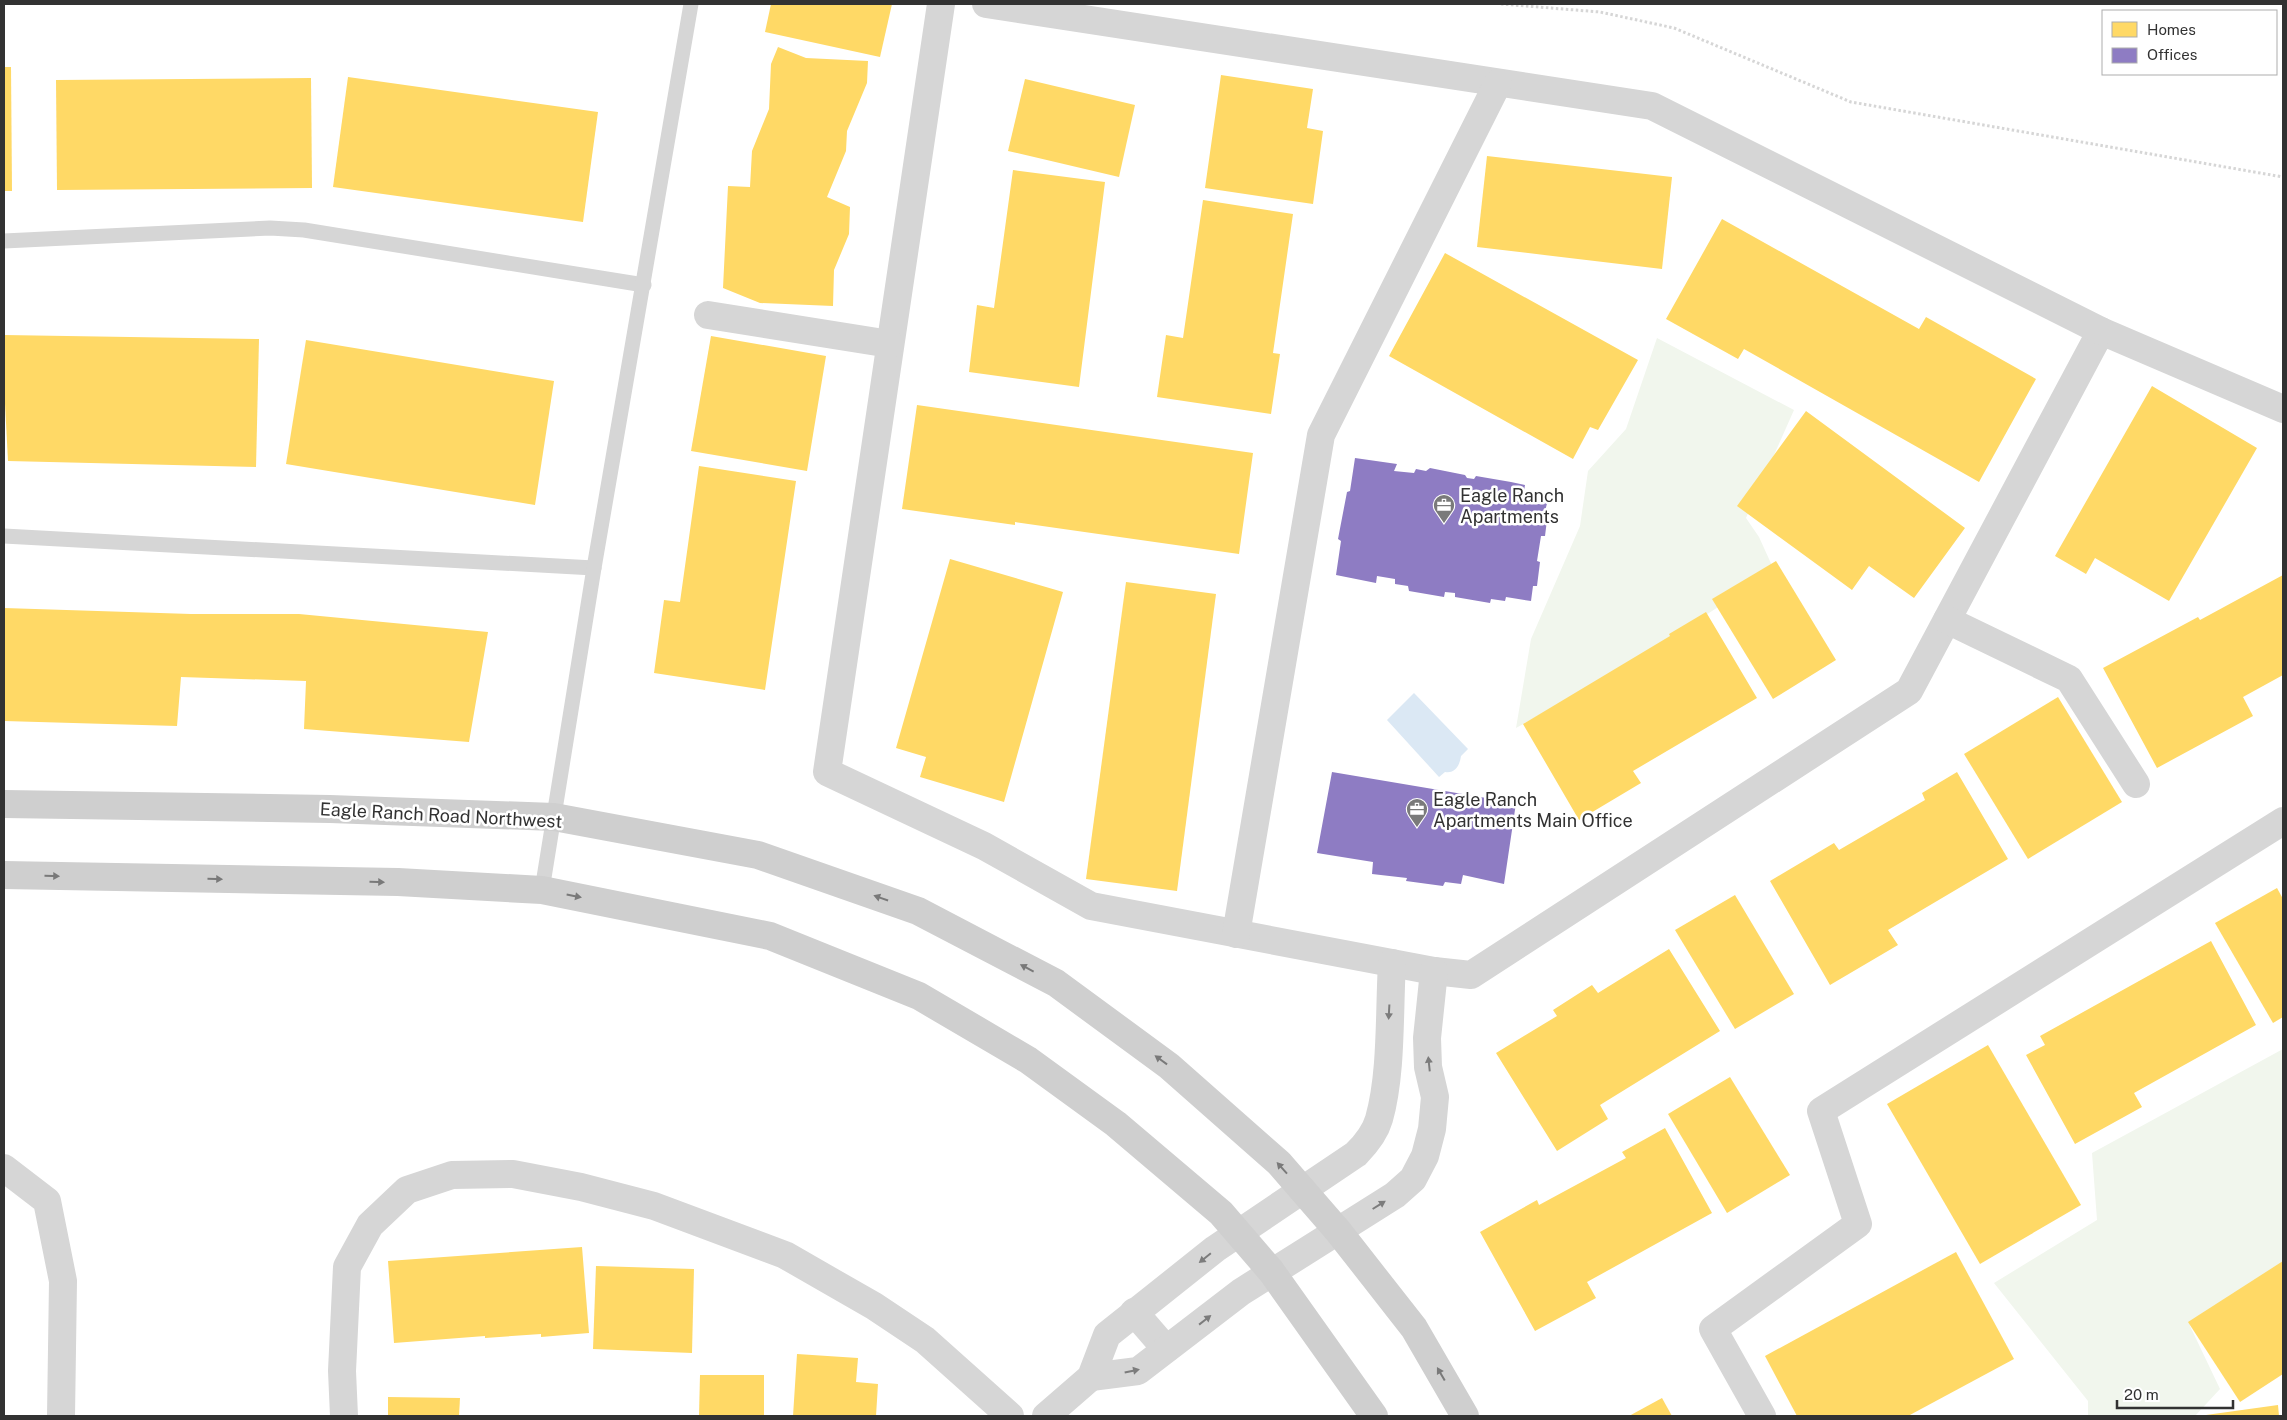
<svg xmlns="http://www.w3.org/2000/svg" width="2287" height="1420" font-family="'Public Sans',sans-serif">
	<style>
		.green { fill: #f1f6ed }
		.water { fill: #dbe8f4 }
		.homes { fill: #ffd966 }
		.offices { fill: #8e7cc3 }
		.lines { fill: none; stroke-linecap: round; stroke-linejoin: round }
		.path { stroke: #d6d6d6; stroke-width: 3; stroke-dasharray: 2.5 2.5; stroke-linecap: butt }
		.lane { stroke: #d6d6d6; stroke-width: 15 }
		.street { stroke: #d6d6d6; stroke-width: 28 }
		.secondary { stroke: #cfcfcf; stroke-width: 28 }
		.oneway { fill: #797979 }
		.oneway2 { fill: #7c7c7c }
		.labels { text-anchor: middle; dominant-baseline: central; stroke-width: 5; stroke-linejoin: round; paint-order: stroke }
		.poi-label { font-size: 18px; fill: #323232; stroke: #fff; text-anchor: start }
		.street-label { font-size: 18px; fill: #323232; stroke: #fff }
	</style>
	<rect width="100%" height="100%" fill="#fff"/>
	<g class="green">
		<path d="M1657,338L1794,410L1746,518L1759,537L1774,570L1641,658L1516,728L1531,639L1580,526L1588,471L1626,429Z"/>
		<path d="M2283,1049V1268L2190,1326L2220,1389L2195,1416H2088V1401L1994,1283L2097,1220L2092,1153Z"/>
	</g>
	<path class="water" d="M1414,693L1468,749L1461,756C1460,765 1455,774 1445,772L1439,777L1387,720Z"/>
	<g class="homes">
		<path d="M771,4H892L880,57L765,32Z"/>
		<path d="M778,47L806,58L868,61L867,83L847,131L846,151L827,197L850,207L849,234L834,270L833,306L760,303L723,288L728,186L750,187L752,151L769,109L771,64Z"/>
		<path d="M4,67H11L12,191H4Z"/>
		<path d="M1221,75L1313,89L1307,128L1323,131L1313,204L1205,188Z"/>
		<path d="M348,77L598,112L583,222L333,187Z"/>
		<path d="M311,78L312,188L57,190L56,80Z"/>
		<path d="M1025,79L1135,105L1119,177L1008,151Z"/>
		<path d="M1487,156L1672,177L1662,269L1477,247Z"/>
		<path d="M1013,170L1105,182L1079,387L969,372L977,305L994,308Z"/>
		<path d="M1203,200L1293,214L1273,353L1280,354L1271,414L1157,397L1166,335L1183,338Z"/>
		<path d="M1722,219L1919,329L1926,317L2036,379L1979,482L1744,349L1738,359L1666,319Z"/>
		<path d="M1445,253L1638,360L1598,430L1590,427L1573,459L1389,356Z"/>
		<path d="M4,335L259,339L256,467L8,461L4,385Z"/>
		<path d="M711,336L826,356L807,471L691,451Z"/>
		<path d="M306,340L554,381L535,505L286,464Z"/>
		<path d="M2152,386L2257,448L2169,601L2095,558L2086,574L2055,556Z"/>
		<path d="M917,405L1253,453L1239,554L1015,522V525L902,509Z"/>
		<path d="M1806,411L1965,528L1914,598L1869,566L1852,590L1737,506Z"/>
		<path d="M699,466L796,481L765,690L654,673L664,600L680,602Z"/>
		<path d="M950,559L1063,592L1004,802L920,777L926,757L896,748Z"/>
		<path d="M1776,561L1836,660L1773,699L1712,599Z"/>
		<path d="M2283,575V675L2243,697L2253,716L2157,768L2103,668L2198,617L2200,620Z"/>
		<path d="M1126,582L1216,594L1177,891L1086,879Z"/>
		<path d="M4,608L191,614H299L488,632L469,742L304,729L306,681L181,677L177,726L4,721Z"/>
		<path d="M1706,612L1757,698L1633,771L1641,783L1579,820L1523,724L1670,636L1669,634Z"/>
		<path d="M2058,697L2122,802L2028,859L1964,754Z"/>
		<path d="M1957,772L2008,859L1888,930L1898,945L1830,985L1770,881L1834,843L1839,850L1925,800L1922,793Z"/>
		<path d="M2277,888L2283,899V1017L2273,1023L2215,923Z"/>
		<path d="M1735,895L1794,994L1735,1029L1675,930Z"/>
		<path d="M2211,941L2256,1025L2134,1093L2142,1107L2075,1144L2026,1055L2045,1045L2040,1036Z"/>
		<path d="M1669,949L1720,1031L1600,1105L1608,1119L1557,1151L1496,1053L1557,1016L1553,1010L1592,985L1598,993Z"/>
		<path d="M1988,1045L2081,1205L1980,1264L1887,1104Z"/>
		<path d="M1730,1077L1790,1175L1727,1213L1668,1114Z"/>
		<path d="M1665,1128L1712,1213L1587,1282L1596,1298L1535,1331L1480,1232L1537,1200L1539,1205L1626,1158L1622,1152Z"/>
		<path d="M582,1247L589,1333L541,1337V1334L485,1338V1336L394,1343L388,1261Z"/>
		<path d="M1956,1252L2014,1359L1908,1416H1797L1765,1356Z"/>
		<path d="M2283,1261V1374L2240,1402L2188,1322Z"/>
		<path d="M596,1266L694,1269L692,1353L593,1349Z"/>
		<path d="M797,1354L858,1358L856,1382L878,1384L876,1416H793Z"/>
		<path d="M700,1375H764V1416H699Z"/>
		<path d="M388,1397L460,1398L459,1416H388Z"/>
		<path d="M1662,1398L1672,1416H1629Z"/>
		<path d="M2278,1405L2279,1416H2206V1415Z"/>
	</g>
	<g class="offices">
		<path d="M1355,458L1397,464L1394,471L1414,473L1416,469L1426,471L1430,468L1465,475L1467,478L1474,479L1476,476L1511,482L1525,485L1524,491L1549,496L1545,511L1548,512L1545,536H1541L1537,561L1540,562L1537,586H1533L1531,601L1506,597L1505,601L1491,599L1490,603L1455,597V593L1445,592L1444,597L1409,591L1408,586L1395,584V579L1377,576L1376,583L1336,575L1341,541L1338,539L1347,492L1350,491Z"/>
		<path d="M1332,772L1516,803L1504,884L1463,875L1461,884L1445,882L1443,886L1406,881L1407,878L1372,874L1373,862L1317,853Z"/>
	</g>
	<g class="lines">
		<path class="path" d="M1501,4L1600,12L1674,28L1851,102L2283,177"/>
		<g class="lane">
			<path d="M4,241L270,228L304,230L644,285"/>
			<path d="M4,536L594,568"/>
			<path d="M542,890L594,568L691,4"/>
		</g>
		<g class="street">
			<path d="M941,4L827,772L984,846L1091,906L1434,971L1471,975L1909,691L2101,331L2283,409"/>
			<path d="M986,4L1652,106L2101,331"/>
			<path d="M708,315L890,344"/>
			<path d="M1947,620L2069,679L2136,784"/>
			<path d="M1236,934L1321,435L1498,83"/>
			<path d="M4,1168L47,1201L63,1281L61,1416"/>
			<path d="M1134,1312L1166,1349"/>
			<path d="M1091,1377L1138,1371L1241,1292L1395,1195L1413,1179L1425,1156L1432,1129L1435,1097L1428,1067L1427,1038L1434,971"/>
			<path d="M344,1416L342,1371L347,1267L370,1225L407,1190L452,1175L513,1174L581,1187L654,1206L785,1255L874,1306L925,1340L1010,1416"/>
			<path d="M1046,1416L1091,1377L1107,1335L1215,1249L1356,1154C1366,1144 1375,1133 1379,1119C1392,1073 1389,1012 1392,963"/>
			<path d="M1762,1416L1713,1329L1858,1224L1821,1111L2283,821"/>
		</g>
		<g class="secondary">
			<path d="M4,804L330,809L554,817L758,855L918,911L1056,983L1169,1066L1279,1163L1338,1231L1414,1328L1465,1416"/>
			<path d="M4,875L398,882L542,890L770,936L919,996L1028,1060L1116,1124L1221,1213L1271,1271L1374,1416"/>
		</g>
	</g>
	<defs><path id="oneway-solid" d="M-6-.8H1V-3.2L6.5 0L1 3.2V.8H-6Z" transform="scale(1.25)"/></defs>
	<g class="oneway">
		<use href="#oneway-solid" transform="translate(52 876) rotate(1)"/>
		<use href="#oneway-solid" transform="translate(215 879) rotate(1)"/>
		<use href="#oneway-solid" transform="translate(377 882) rotate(1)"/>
		<use href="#oneway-solid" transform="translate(574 896) rotate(11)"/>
		<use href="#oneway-solid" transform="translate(881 898) rotate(-161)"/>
		<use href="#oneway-solid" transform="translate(1027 968) rotate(-152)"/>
		<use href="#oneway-solid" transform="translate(1161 1060) rotate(-144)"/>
		<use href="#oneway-solid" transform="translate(1282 1168) rotate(-132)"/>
		<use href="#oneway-solid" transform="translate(1441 1374) rotate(-120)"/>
	</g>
	<g class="oneway2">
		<use href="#oneway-solid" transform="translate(1389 1012) rotate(93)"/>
		<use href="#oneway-solid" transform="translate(1429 1064) rotate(-96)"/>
		<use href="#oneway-solid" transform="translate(1379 1205) rotate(-32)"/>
		<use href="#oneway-solid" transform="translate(1205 1258) rotate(141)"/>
		<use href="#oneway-solid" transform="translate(1205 1320) rotate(-38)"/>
		<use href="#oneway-solid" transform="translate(1132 1371) rotate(-12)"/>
	</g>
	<defs>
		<g id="office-pin" transform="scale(1.125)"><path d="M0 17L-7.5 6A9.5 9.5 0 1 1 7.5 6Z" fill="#7a7a7a" stroke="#fff"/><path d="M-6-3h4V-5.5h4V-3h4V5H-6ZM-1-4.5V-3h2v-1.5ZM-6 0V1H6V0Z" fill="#fff"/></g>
	</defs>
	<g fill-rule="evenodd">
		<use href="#office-pin" x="1444" y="505"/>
		<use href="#office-pin" x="1417" y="809"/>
	</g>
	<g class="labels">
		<g class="poi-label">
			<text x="1460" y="495">Eagle Ranch<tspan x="1460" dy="21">Apartments</tspan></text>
			<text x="1433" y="799">Eagle Ranch<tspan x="1433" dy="21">Apartments Main Office</tspan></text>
		</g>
		<g class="street-label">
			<text transform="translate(441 815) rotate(3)">Eagle Ranch Road Northwest</text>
		</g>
	</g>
	<rect width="2287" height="1420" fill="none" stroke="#323232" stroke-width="10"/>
	<rect x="2102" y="10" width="175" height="65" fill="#ffffff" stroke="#adadad"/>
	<rect x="2112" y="22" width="25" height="15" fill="#ffd966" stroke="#adadad"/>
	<text x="2147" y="35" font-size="15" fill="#323232">Homes</text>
	<rect x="2112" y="48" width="25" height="15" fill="#8e7cc3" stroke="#adadad"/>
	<text x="2147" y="60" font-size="15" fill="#323232">Offices</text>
	<path d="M2117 1400v8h116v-8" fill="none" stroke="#323232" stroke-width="2.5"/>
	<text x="2124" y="1400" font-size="15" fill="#323232" stroke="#ffffff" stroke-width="4" paint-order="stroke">20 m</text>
</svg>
